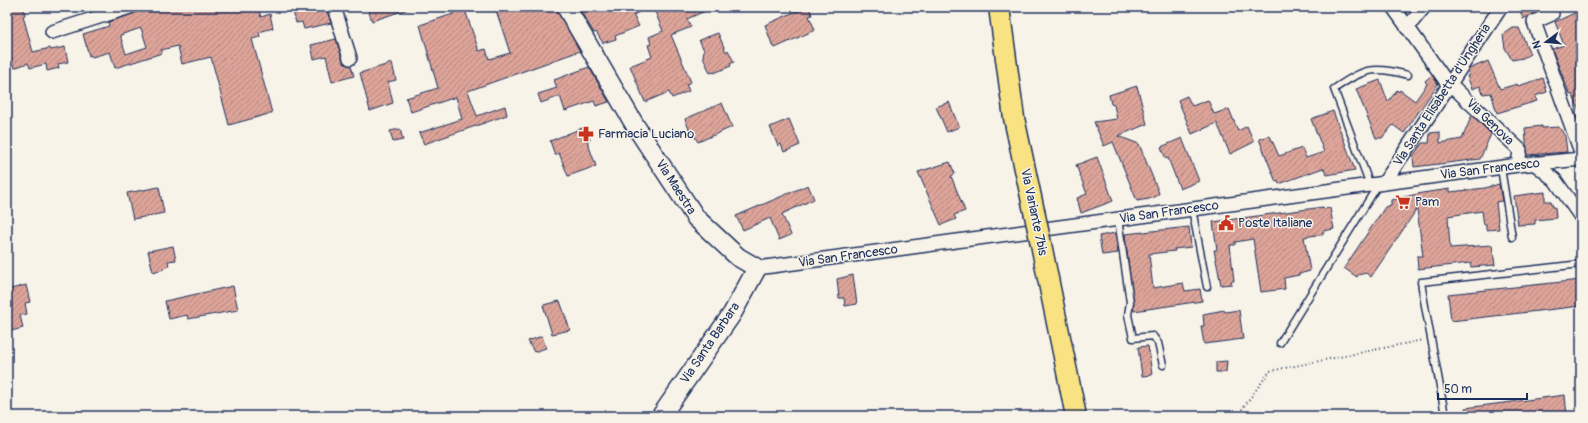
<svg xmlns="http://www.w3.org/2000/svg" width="1588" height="423" font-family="Pangolin,sans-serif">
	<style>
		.building { fill: url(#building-hatch); stroke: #1b2f5e; fill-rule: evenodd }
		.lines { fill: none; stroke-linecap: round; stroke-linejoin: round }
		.lane-casing { stroke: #1b2f5e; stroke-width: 9 }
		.street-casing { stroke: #1b2f5e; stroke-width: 16 }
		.secondary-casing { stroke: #1b2f5e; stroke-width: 21 }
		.primary-casing { stroke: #1b2f5e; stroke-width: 23 }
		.path { stroke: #1b2f5e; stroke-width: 2; stroke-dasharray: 1 3; stroke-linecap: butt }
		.lane { stroke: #f7f3e8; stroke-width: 6 }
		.street { stroke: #f7f3e8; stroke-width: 13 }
		.secondary { stroke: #f7f3e8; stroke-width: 18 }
		.primary { stroke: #f8e281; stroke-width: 20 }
		.primary-bridge-casing { stroke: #1b2f5e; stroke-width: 23; stroke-linecap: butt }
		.primary-bridge { stroke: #f8e281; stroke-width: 20 }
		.labels { text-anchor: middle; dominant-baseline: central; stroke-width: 3; stroke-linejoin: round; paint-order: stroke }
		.street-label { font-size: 13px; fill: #1b2f5e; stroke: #f7f3e8 }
		.poi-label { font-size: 13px; fill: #1b2f5e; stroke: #f7f3e8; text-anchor: start }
	</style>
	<defs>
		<pattern id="building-hatch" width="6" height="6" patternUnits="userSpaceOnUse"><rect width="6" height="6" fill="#dda499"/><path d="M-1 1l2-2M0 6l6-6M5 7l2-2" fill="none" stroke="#b28680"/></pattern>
	</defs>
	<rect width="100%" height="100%" fill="#f7f3e8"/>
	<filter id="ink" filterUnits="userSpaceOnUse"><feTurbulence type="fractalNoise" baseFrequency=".025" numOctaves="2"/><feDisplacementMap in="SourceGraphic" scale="8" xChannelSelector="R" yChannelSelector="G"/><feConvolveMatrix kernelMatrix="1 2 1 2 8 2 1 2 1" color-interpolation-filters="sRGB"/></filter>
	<g filter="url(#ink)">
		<g class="building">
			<path d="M8,7H23L25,15L23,16L33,52L50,48L51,50L65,47L68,62L58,64L59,68L47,71L46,64L30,68L28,63L14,68L7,44V20L11,19Z"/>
			<path d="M138,7H258L261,17L270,14L273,28L259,32L260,37L252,39L272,113L229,125L211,57L182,64L178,46L161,50L162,53L115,68L110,52L92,57L91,55L89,56L83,34L109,26L108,22L133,14L136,12ZM141,28L147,47L126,54L120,35Z"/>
			<path d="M292,7H326L331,23L304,29L302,22L296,23Z"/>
			<path d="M367,7H408V9L372,21Z"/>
			<path d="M451,7H464L479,51L486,49L489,59L510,53L495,7H556L580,51L468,91L477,116L505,106L507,115L424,144L419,133L462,119L456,97L411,112L406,98L438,88L420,25L453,14Z"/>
			<path d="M578,7H650L633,15L639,26L615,36L616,39L603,43L596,32L594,33Z"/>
			<path d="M653,7H714L687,19L691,27L671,35L691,82L686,84L689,91L672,98L669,92L645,102L630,66L652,57L648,45L651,44L649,37L663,31Z"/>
			<path d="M806,7H809L812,15L809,16L815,30L775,48L773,47L765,25Z"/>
			<path d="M1519,7H1548L1523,19Z"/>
			<path d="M1581,10V114L1572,94L1570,95L1552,49L1564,45L1555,22Z"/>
			<path d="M1513,28H1519L1530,54L1523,58L1512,60L1505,48L1503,35Z"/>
			<path d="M718,33L726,52L728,50L734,62L730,64L731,66L714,73L713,72L710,73L703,57L704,50L699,40Z"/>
			<path d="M336,39L343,61L345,64L351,66L354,76L332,82L326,56L314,59L311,45Z"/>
			<path d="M1488,61L1500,89L1517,84L1518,86L1543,78L1547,92L1535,96L1537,101L1497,113L1491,93L1483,94L1480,86L1472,89L1467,76L1469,75L1468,72L1469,69Z"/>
			<path d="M392,63L396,80L388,82L393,103L370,111L360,73Z"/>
			<path d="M589,67L609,102L596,106L594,101L565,111L560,96L541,103L538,94L557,88L554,80Z"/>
			<path d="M1432,75L1438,84L1404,133L1393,125L1382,138H1376L1356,89L1380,80L1388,102L1397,90L1399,92L1400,90L1415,101L1427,84L1425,81Z"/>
			<path d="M1137,86L1147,124L1118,136L1139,144L1159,193L1157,196L1149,199L1137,201L1113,142L1104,146L1094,122L1117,119L1114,105L1111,104L1109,95Z"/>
			<path d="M1187,96L1192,106L1208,100L1214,114L1229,109L1238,131L1247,126L1254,142L1230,154L1217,123L1192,134L1178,100Z"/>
			<path d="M949,102L959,127L947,132L936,107Z"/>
			<path d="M722,103L732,127L698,142L693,134H691L685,119Z"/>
			<path d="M1333,111L1355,170L1327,175L1323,168L1279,184L1278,181L1276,182L1259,139L1270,136L1279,156L1302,148L1306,158L1324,152L1311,119Z"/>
			<path d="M1472,115L1491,134L1480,159L1414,167L1413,156L1422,143H1429L1430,133L1440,132V143L1462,139Z"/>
			<path d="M789,119L800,145L784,152L781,144L778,146L770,127Z"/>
			<path d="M1542,126V128L1559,127L1565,136L1567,152L1527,155L1525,128Z"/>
			<path d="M582,128L583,131L587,129L590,140L587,141L596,166L568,176L559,153L555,155L550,141Z"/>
			<path d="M400,129L403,140L393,142L390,131Z"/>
			<path d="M1182,138L1199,181L1180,189L1168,158L1166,159L1161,147Z"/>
			<path d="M1097,157L1113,201L1081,213L1077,198L1087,194L1076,165Z"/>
			<path d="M950,162L955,174L951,176L965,211L954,215L956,219L941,225L918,172Z"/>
			<path d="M1499,184L1502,201L1496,202L1499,229L1486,230V224L1484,225L1482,211L1448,216L1450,248L1492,245L1495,265L1471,267L1470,263L1418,269L1417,256H1423L1417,209L1371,277L1366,273L1358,275L1357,277L1344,268L1385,207L1391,205V200L1422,193L1450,189V192L1485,188Z"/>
			<path d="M808,185L814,199L782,214L791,235L779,240L770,218L743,230L736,216Z"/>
			<path d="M159,187L164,213L133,219L127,193Z"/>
			<path d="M1545,192V201H1551L1553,207H1555L1556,218L1535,220V224L1518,225L1514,196Z"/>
			<path d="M1323,207V209L1330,208L1334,229L1323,231V234L1304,237L1310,271L1299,274V275L1284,278L1285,289L1261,292L1253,239L1235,242V245H1230L1234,281H1231L1232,284L1221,285L1214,250H1217L1213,222Z"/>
			<path d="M1189,227L1191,247L1174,249L1175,251L1149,254L1153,288L1183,283L1185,291L1200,289L1202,301L1134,311L1125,234Z"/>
			<path d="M1115,233L1118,253L1102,255L1099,236Z"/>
			<path d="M173,246L176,260L168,261L169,266L163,268L164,269L153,272L148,251Z"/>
			<path d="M853,275L857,304L845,306L844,298H839L837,279Z"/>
			<path d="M1581,280V306L1451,321L1448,294Z"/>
			<path d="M26,285L30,302L25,303L27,314L20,315L23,328L7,332V290Z"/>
			<path d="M233,286L238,310L188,319L187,315L169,319L165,301Z"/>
			<path d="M560,301L570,330L552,334L543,305Z"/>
			<path d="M1224,310L1225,312L1239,310L1243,339L1204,344L1201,326H1204L1203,314Z"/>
			<path d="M542,336L546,348L534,352L528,341Z"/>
			<path d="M1148,346L1152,375L1142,376L1138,347Z"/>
			<path d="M1227,361L1226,372H1216V362Z"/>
			<path d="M1565,395L1567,416H1466L1465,408Z"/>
		</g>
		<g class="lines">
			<g class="lane-casing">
				<g id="lane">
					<path d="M1501,168L1512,237"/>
					<path d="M1370,185L1334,89C1364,69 1372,65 1408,75"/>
					<path d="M1192,209L1207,287"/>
					<path d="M1118,219L1130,302L1128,315L1133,338L1153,336L1158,343L1163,365"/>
					<path d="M1280,343L1378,185"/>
					<path d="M1445,416C1438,371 1428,327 1421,282L1581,264"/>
				</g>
			</g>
			<g class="street-casing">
				<g id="street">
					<path d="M334,7L350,58"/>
					<path d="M1393,7L1448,84"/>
					<path d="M1552,14L1534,22L1581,152"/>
					<path d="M1407,28L1424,7"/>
					<path d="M52,32L130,7"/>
					<path d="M1449,83L1520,150L1518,165"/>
					<path d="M1534,163L1555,180L1581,217"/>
					<path d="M1384,183L1501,7"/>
					<path d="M757,268L1518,165L1581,159"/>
				</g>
			</g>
			<g class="secondary-casing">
				<path id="secondary" d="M566,7L636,127L696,218L738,257L757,268L732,314L661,416"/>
			</g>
			<g class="primary-casing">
				<g id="primary">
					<path d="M999,7L1014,118L1034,211"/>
					<path d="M1041,244L1076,416"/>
				</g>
			</g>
			<path class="path" d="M1237,416L1270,371L1423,340"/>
			<use href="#lane" class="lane"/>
			<use href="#street" class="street"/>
			<use href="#secondary" class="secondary"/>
			<use href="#primary" class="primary"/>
			<g class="primary-bridge-casing">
				<path id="primary-bridge" d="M1034,211L1041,244"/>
			</g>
			<use href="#primary-bridge" class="primary-bridge"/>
		</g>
	</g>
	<defs>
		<g id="pharmacy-bare" transform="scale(1.2)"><path d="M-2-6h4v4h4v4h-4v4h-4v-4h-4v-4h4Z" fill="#c8321e" stroke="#f7f3e8" stroke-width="2.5" paint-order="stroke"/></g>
		<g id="supermarket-bare" transform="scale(1.2)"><path d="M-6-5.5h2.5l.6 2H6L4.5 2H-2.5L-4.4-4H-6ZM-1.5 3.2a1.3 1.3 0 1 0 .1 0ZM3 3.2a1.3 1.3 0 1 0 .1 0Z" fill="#c8321e" stroke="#f7f3e8" stroke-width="2.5" paint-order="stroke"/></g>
		<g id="civic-bare" transform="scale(1.2)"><path d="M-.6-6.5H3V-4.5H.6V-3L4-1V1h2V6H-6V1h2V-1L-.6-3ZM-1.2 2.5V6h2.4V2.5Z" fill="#c8321e" stroke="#f7f3e8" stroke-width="2.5" paint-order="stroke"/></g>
	</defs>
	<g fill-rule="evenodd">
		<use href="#pharmacy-bare" x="586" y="134"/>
		<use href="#supermarket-bare" x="1403" y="202"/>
		<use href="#civic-bare" x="1226" y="223"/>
	</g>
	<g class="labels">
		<g class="street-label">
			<text transform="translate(1442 95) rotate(-57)">Via Santa Elisabetta d'Ungheria</text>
			<text transform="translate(1490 122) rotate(44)">Via Genova</text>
			<text transform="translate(1490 169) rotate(-7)">Via San Francesco</text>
			<text transform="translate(676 187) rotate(57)">Via Maestra</text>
			<text transform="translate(1034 212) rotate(78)">Via Variante 7bis</text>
			<text transform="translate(1169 212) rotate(-8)">Via San Francesco</text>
			<text transform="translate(848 256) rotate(-8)">Via San Francesco</text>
			<text transform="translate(710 343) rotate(-56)">Via Santa Barbara</text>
		</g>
		<g class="poi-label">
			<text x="598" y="134">Farmacia Luciano</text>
			<text x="1415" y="202">Pam</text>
			<text x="1238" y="223">Poste Italiane</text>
		</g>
	</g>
	<rect width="1588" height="423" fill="none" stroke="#f7f3e8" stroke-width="24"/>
	<rect x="12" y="12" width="1564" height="399" fill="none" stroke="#1b2f5e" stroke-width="1.5" filter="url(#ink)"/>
	<g transform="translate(1546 42) rotate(254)" stroke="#f7f3e8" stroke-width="3" paint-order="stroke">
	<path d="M0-3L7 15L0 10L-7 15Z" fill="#1b2f5e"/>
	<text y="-6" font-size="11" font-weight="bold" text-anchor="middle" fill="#1b2f5e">N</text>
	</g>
	<path d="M1438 393v6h89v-6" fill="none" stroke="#1b2f5e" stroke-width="2"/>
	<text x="1444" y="393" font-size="12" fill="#1b2f5e" stroke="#f7f3e8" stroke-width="3" paint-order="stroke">50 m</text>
</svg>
